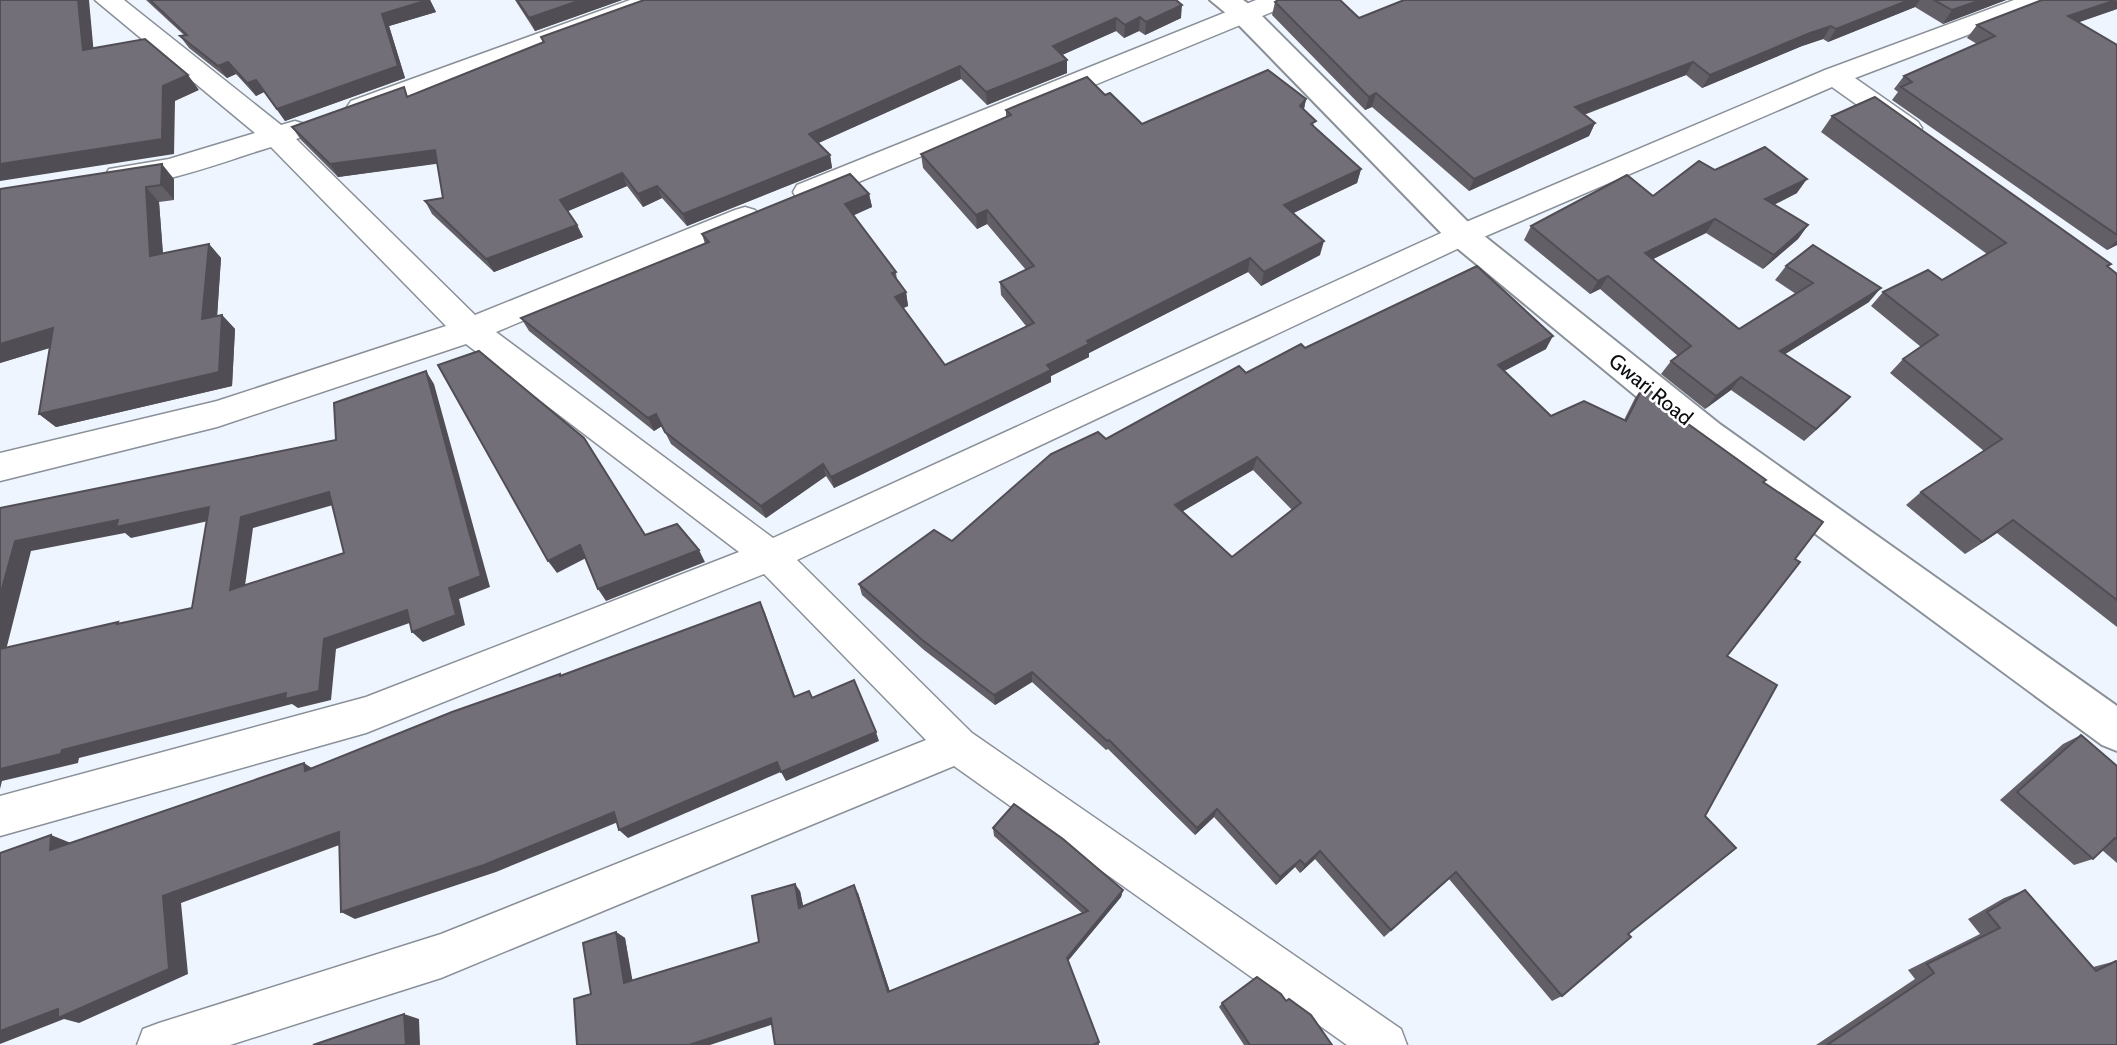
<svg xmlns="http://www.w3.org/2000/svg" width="2117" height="1045" font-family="Cabin,sans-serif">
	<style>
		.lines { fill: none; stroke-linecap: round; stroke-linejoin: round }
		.minor-casing { stroke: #8a9098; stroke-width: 3 }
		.tertiary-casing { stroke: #8a9098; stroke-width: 4 }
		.minor { fill: #fff; fill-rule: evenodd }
		.tertiary { fill: #fff; fill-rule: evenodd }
		.wall { fill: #635f67; fill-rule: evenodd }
		.shaded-wall { fill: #504e54 }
		.building { fill: #736f78; stroke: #504e54; stroke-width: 2; fill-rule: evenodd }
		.labels { text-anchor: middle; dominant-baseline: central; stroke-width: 5; stroke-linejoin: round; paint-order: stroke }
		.street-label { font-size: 21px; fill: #0b0d10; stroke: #fff }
	</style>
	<rect width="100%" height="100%" fill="#eff5ff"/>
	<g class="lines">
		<g class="minor-casing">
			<g id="minor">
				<path d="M95,0H124L281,125L295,121L305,124L309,130L305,136L296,139L475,315L735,210L745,207L755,210L760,217L755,224L496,332L773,538L1452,228L1825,70L2014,0H2050L2046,5L1855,78L1918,122L1922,128L1918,134L1908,137L1898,134L1832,87L1472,242L797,560L972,733L1401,1029L1407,1045H1347L954,766L441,978L230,1045H137L143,1029L159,1023L441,934L926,740L764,574L366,733L0,836V796L366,697L739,552L466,344L217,427L0,481V453L217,401L446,326L271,147C233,158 145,193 109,183L105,176L109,169L169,159L255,133Z"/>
				<path d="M630,0H667L663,5L371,113L361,116L351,113L347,107L351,101Z"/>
				<path d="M1256,0H1293L1289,5L817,199L807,202L797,199L793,192L797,185Z"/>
			</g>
		</g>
		<g class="tertiary-casing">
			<path id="tertiary" d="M1210,0H1243L1253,7L1473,227L1721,425L2117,706V751L2102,745L1695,445L1451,243L1233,19Z"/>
		</g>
		<use href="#minor" class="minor"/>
		<use href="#tertiary" class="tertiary"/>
	</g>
	<g class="wall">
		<path d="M146,0H430L436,12L389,26L405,78L285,121L264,92L256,96L236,74L227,78L189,48L180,36L184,35Z"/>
		<path d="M515,0H622L535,31Z"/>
		<path d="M644,0L1181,18L1145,35L1139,31L1124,38L1116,31L1062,55L1067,73L987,105L961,79L818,143L830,155L832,168L687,226L662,198L643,207L627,186L568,211L577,225L583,237L494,272L432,214L425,201L443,198L438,163L338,177L301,140L292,127L409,96L543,42L541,37Z"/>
		<path d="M1404,0H2006L1943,24L1915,7L1828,42L1823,39L1802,46L1702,88L1686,75L1584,115L1595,123L1589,136L1469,191L1372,107L1365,110L1272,15L1275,2L1359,18Z"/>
		<path d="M2117,9L2078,22L2117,45V245L2107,250L1892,100L1898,92L1894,89L1904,76L1977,44L1967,38L1977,25Z"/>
		<path d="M1105,95L1142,124L1306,99L1304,109L1315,127L1361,169L1357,183L1293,213L1320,255L1261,286L1248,272L1089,353V357L1051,376V382L1045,385L834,488L826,476L766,518L671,444L662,426L654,431L529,331L521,318L705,244L702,234L869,194L872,207L853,215L896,272L897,281L906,292L908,306L903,308L945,365L1026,326L1001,295L1000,282L1026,270L987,224L977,229L923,168L921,154L1006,117V110Z"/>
		<path d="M1832,116L2111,264L2108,267L2117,274V627L1997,533L1965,554L1906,505L1921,492L1984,451L1890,373L1903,359L1921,347L1871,306L1883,292L1942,280L1987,254L1821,132Z"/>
		<path d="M1715,170L1797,193L1774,205L1808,225L1798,239L1763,269L1706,233L1653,259L1739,329L1796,294L1775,280L1786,266L1869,302L1785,354L1838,410L1804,441L1731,390L1705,409L1661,374L1671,361L1678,356L1600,289L1590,294L1524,240L1531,226L1653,196Z"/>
		<path d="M174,179V200L159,202L163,253L209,244L221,258L217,316L222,315L235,329L232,386L56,427L39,414L50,348L0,363V189Z"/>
		<path d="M1305,348L1546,349L1504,371L1551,416L1624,420L1635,398L1644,385L1684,421L1763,482L1795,559L1727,656L1628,934L1562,996L1552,1001L1449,879L1384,937L1315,859L1300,873L1295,867L1276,885L1214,817L1195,835L1108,749L1106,750L1032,682L995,705L924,650L862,595L859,584L952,541L1106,439L1246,373ZM1253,470L1292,510L1232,557L1183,511Z"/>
		<path d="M2081,735L2117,766V863L2102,850L2093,859L2074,865L2000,800L2063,744Z"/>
		<path d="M993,828L1123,890L1121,897L1068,961L1099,1042V1045H775L772,1025L591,994L616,932L625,938L632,981L759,942L800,891L803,906L858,893L890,992L1082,913L994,836Z"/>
		<path d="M2025,890L2093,967L2116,961L2117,1045H1816L1915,979L1908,970L1980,934L1968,919L2004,898Z"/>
		<path d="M1286,1001L1332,1045H1244L1219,1007L1222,1003Z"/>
	</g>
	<g class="shaded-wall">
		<path d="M78,0H89L95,66L83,50Z"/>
		<path d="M428,0H430L436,12L389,26L405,78L285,121L277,109L382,14Z"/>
		<path d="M581,0H622L535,31L529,18Z"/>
		<path d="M1909,0H1920L1915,7L1828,42L1836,29Z"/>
		<path d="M1981,0H2006L1943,24L1952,10Z"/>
		<path d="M2117,0V9L2057,30L2068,16Z"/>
		<path d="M1182,5L1181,18L1145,35L1146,22Z"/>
		<path d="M1140,17L1139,31L1124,38L1125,25Z"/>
		<path d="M1116,18V31L1053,59V46Z"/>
		<path d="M1831,26L1823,39L1802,46L1702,88L1710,75L1810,33Z"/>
		<path d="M1067,60V73L987,105L986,92Z"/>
		<path d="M228,62L236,74L227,78L218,66Z"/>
		<path d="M1693,62L1686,75L1569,120L1575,107Z"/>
		<path d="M960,66L961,79L812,146L809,134Z"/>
		<path d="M188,75L199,90L175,101L174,154L0,181V164L163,86Z"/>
		<path d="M256,80L264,92L256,96L247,83Z"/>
		<path d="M1376,93L1372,107L1365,110L1369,97Z"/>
		<path d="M1306,99L1303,113L1300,106Z"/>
		<path d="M1595,123L1589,136L1469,191L1474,179Z"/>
		<path d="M435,150L443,163L338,177L330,164Z"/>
		<path d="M830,155L832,168L687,226L683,214Z"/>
		<path d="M162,164L174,179V200L161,185Z"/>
		<path d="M1361,169L1357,183L1281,219L1284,205Z"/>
		<path d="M622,173L627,186L566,212L560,200Z"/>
		<path d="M1807,179L1797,193L1755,214L1765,199Z"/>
		<path d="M657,186L662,198L643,207L638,194Z"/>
		<path d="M146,187L159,202L164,270L150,256Z"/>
		<path d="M869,194L872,207L848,218L845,204Z"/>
		<path d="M987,210V224L977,229L976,215Z"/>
		<path d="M1715,219L1706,233L1637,267L1645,253Z"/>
		<path d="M577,225L583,237L494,272L486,259Z"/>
		<path d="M1808,225L1798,239L1763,269L1774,255Z"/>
		<path d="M2117,240V245L2107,250Z"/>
		<path d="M1324,241L1320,255L1261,286L1264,272Z"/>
		<path d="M209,244L221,258L216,333L202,319Z"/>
		<path d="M1250,258L1248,272L1089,353V357L1051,376V382L834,488L831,477L1047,365L1087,341Z"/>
		<path d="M1608,276L1600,289L1590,294L1598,281Z"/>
		<path d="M1881,288L1869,302L1769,364L1780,351Z"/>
		<path d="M906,292L908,306L897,311L895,297Z"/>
		<path d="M222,315L235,329L232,386L56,427L39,414Z"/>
		<path d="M53,328L68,342L0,363V344Z"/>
		<path d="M1553,336L1546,349L1491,378L1498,365Z"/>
		<path d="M426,371L434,384L490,587L459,599L465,625L423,642L412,632L449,588Z"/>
		<path d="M1741,377L1731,390L1705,409L1716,396Z"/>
		<path d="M1850,397L1838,410L1804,441L1816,429Z"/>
		<path d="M656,414L662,426L654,431L648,418Z"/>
		<path d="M1257,457L1253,470L1173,517L1175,505Z"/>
		<path d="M823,464L826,476L766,518L761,506Z"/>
		<path d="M329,492L340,503L253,528L243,600L230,590L241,517Z"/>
		<path d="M209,507L222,518L131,538L125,533L31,551L3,662L0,661V596L15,541L118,520Z"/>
		<path d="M2013,520L1997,533L1965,554L1982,542Z"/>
		<path d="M580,545L588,557L557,573L548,561Z"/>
		<path d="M699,550L705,562L606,601L598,589Z"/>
		<path d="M760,602L765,613L799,707L794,697Z"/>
		<path d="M407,610L418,620L336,649L331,700L298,708L292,704L79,758L78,763L2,781L0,789V769L62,750L324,639Z"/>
		<path d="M1032,672V682L995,705L994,695Z"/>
		<path d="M876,732L879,741L786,781L781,772Z"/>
		<path d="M777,762L783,771L628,838L619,830Z"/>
		<path d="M304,763L318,772L305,771Z"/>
		<path d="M1217,809L1214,817L1195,835L1197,828Z"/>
		<path d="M614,812L623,820L496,872L355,919L341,912Z"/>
		<path d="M339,832L353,840L181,903L188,974L79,1023L64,1019L0,1044V1031L163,896Z"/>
		<path d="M51,835L71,843L50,850Z"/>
		<path d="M1320,851L1315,859L1300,873L1305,865Z"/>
		<path d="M1300,860L1295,867L1276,885L1280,877Z"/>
		<path d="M795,884L800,891L805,915L799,908Z"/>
		<path d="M854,885L858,893L892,998L888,992Z"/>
		<path d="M1123,890L1121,897L1066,963L1067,958Z"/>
		<path d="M616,932L625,938L634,989L624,983Z"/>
		<path d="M404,1014L419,1019L420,1045H406Z"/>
		<path d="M771,1018L777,1023L710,1045H689Z"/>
	</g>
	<g class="building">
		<path d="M0,0H78L83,50L145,39L188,75L163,86L162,139L0,164Z"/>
		<path d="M150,0H428L382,14L398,66L277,109L256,80L247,83L228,62L218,66L180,36L187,35Z"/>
		<path d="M517,0H581L529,18Z"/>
		<path d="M644,0H1176L1182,5L1146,22L1140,17L1125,25L1116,18L1053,46L1067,60L986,92L960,66L809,134L830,155L683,214L657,186L638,194L622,173L560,200L577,225L486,259L425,201L443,198L435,150L330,164L292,127L404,87L407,97L544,42L541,37Z"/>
		<path d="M1278,0H1340L1359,18L1404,0H1909L1836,29L1831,26L1810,33L1710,75L1693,62L1575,107L1595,123L1474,179L1376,93L1369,97L1275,2Z"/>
		<path d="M1934,0H1981L1952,10Z"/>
		<path d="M2042,0H2116L2068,16L2117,45V235L1901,87L1912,82L1904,76L1995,36L1977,25Z"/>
		<path d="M1268,70L1306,99L1300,106L1316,121L1311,124L1361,169L1284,205L1324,241L1264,272L1250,258L1087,341L1089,344L1047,365L1051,370L1045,373L831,477L823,464L761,506L665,432L656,414L648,418L521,318L709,242L702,234L850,174L869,194L845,204L896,272L892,273L906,292L895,297L945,365L1034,323L1000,282L1034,266L987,210L976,215L921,154L1011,115L1006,110L1087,77L1105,95L1110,93L1142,124Z"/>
		<path d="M1875,97L2111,264L2107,266L2117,274V600L2013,520L1982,542L1921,492L2002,439L1903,359L1938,335L1883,292L1928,270L1942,280L2006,243L1832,116Z"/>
		<path d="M1765,147L1807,179L1765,199L1808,225L1774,255L1715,219L1645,253L1739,329L1813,283L1786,266L1813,245L1881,288L1780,351L1850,397L1816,429L1741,377L1716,396L1671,361L1691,346L1608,276L1598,281L1531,226L1627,175L1653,196L1699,161L1715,170Z"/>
		<path d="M162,164L161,185L146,187L150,256L209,244L202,319L222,315L219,372L39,414L53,328L0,344V189Z"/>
		<path d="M1477,266L1553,336L1498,365L1551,416L1584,401L1626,421L1644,385L1684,421L1766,480L1763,482L1823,522L1795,559L1800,562L1727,656L1777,685L1705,816L1736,848L1628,934L1631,937L1562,996L1456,872L1391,930L1320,851L1305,865L1300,860L1280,877L1217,809L1197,828L1109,740L1107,741L1032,672L994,695L921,639L859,584L934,530L952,541L1051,454L1098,432L1106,439L1239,366L1246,373L1301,344L1305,348ZM1257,457L1301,503L1232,557L1175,505Z"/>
		<path d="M479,351L584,438L645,535L677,524L699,550L598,589L580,545L548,561L438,365Z"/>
		<path d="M426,371L481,576L449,588L456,615L412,632L407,610L324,639L319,691L285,699L286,693L62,750L61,754L0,769V649L118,622L117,624L192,608L209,507L116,527L118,520L15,541L0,596V508L336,440L334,403ZM329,492L344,553L230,590L241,517Z"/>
		<path d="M760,602L794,697L809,691L812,698L854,680L876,732L781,772L777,762L619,830L614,812L484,865L341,912L339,832L163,896L169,969L58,1018V1009L0,1031V853L51,835L50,850L304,763L305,771L452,712L560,674V676Z"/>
		<path d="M2081,735L2117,766V839L2115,838L2093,859L2017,792Z"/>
		<path d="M1014,804L1063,839L1123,890L1067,958L1099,1042L1093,1045H775L771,1018L689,1045H577L574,999L591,994L583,943L616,932L624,983L759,942L752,896L795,884L799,908L854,885L888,992L1088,911L993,828Z"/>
		<path d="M2025,890L2096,971L2116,961L2117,962V1045H1827L1934,973L1927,964L2000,928L1987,912Z"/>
		<path d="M1257,977L1281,994L1286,1001L1289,999L1311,1015L1332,1045H1250L1222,1003Z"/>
		<path d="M404,1014L406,1045H313Z"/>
	</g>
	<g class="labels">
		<g class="street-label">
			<text transform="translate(1651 389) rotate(39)">Gwari Road</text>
		</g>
	</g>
</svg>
